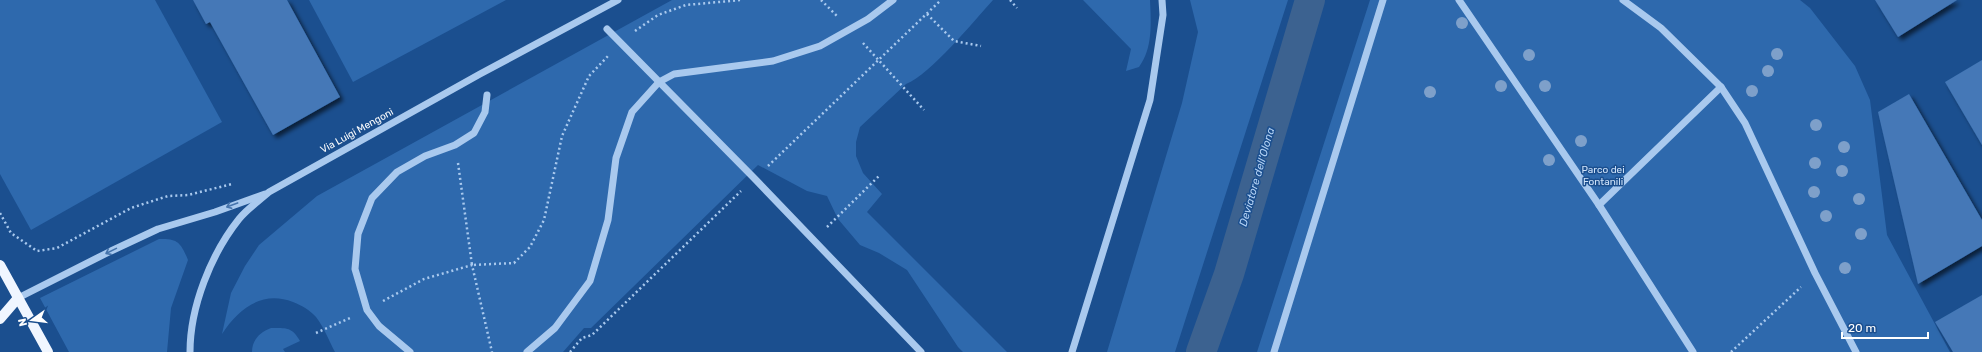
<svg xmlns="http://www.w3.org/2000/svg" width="1982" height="352" font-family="Rubik,sans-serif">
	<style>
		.green { fill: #2e69ad }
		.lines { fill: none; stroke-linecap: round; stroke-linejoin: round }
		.canal { stroke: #3c6290; stroke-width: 30 }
		.building { fill: #4478b7; filter: url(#shadow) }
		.path { stroke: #a9c9ee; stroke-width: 2.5; stroke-dasharray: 2 3; stroke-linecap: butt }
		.minor { stroke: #a9c9ee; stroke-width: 7 }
		.major { stroke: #f0f6ff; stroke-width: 10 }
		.tree { fill: #7ea0ca }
		.oneway { stroke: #4674ac }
		.labels { text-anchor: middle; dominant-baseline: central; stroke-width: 3; stroke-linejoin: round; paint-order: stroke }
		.street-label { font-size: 10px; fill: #fff; stroke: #1b4f8f }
		.park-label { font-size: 10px; fill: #cfe3fa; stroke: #1b4f8f }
		.water-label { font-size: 11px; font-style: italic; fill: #b5d3f5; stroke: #1b4f8f }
	</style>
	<defs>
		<filter id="shadow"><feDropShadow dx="3.5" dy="3.5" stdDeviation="2" flood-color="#0009"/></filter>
	</defs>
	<rect width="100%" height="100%" fill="#1b4f8f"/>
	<g class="green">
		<path d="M0,0H155L222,122L31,230L0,174Z"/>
		<path d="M309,0H506L353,82Z"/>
		<path d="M672,0H993C973,22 931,74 906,84L860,127L856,142V156L863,173L882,194L867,212L1007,352H963L958,347L907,270L879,253L860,245L838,219L827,196L807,191L758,165L591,328H584L563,352H335C329,341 324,327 316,317C310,310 301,305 293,302C262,290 238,309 222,334L231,293L245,266L259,245L317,196Z"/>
		<path d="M1083,0H1150C1151,23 1153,48 1139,67L1126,71L1131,49Z"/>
		<path d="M1190,0H1288L1175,352H1107L1182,103L1198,32Z"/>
		<path d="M1370,0H1800L1810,8L1855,66L1870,100L1887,235L1950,352H1257Z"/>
		<path d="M159,239C178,238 181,243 188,260L171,308L167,352H69L40,298Z"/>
		<path d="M271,328C287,328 292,327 300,341L283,349L285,352H252C252,340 260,332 271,328Z"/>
	</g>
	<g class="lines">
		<path class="canal" d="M1201,352L1229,274L1310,0"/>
	</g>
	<g class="building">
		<path d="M193,0H287L340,97L273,135L210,22L206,24Z"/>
		<path d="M1875,0H1957L1898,37Z"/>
		<path d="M1982,60V145L1945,82Z"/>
		<path d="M1909,94L1982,220V246L1918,284L1878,112Z"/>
		<path d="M1982,295V352H1953L1935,322Z"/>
	</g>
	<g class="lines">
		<g class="path">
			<path d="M821,0L837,16"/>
			<path d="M1010,0L1017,8"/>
			<path d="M927,14L954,41L981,46"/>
			<path d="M635,31L658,15L686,5L741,0"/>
			<path d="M863,43L924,110"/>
			<path d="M458,163L472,265L514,263L530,247L544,220L562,136L589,76L608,56"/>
			<path d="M768,166L941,0"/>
			<path d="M0,213L11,233L37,251L57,248L131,208L168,196L188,195L232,184"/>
			<path d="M827,227L880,175"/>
			<path d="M383,301L424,279L472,265L492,352"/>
			<path d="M316,333L350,318"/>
			<path d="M570,352L582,338L592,335L741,191"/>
			<path d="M1731,352L1801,287"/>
		</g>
		<g class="minor">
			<path d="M1459,0L1599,205L1693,352"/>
			<path d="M1623,0L1661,28L1721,87L1745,123L1815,273L1856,352"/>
			<path d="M607,29L754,178L921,352"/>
			<path d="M1599,205L1721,87"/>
			<path d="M18,298L111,251L158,229L215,212L265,194"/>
			<path d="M190,352C190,307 211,254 239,219C247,209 259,201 269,192L480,74L618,0"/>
			<path d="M410,352L379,326L367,310L355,269L358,234L372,198L397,172L425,156L455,145L474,133L485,112L487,95"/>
			<path d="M527,352L555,328L590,281L608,220L616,158L632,112L659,82L674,74L773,61L820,46L868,19L893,0"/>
			<path d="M1072,352L1150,100L1163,15L1162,0"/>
			<path d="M1274,352L1383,0"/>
		</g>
		<g class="major">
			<path d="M0,265L48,352"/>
			<path d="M0,319L18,298"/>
		</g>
	</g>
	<g class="tree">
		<circle cx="1462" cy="23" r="6"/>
		<circle cx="1777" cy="54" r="6"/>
		<circle cx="1529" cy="55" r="6"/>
		<circle cx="1768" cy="71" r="6"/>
		<circle cx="1501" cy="86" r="6"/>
		<circle cx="1545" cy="86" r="6"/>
		<circle cx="1752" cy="91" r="6"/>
		<circle cx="1430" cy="92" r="6"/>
		<circle cx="1816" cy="125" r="6"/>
		<circle cx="1581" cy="141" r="6"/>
		<circle cx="1844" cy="147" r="6"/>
		<circle cx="1549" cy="160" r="6"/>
		<circle cx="1815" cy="163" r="6"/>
		<circle cx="1842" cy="171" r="6"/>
		<circle cx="1814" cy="192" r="6"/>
		<circle cx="1859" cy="199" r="6"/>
		<circle cx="1826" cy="216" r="6"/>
		<circle cx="1861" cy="234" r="6"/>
		<circle cx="1845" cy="268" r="6"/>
	</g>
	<defs><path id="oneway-shaft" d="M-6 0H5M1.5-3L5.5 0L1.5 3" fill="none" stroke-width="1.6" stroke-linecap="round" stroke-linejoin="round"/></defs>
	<g class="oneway">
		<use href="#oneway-shaft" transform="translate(232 205) rotate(160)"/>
		<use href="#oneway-shaft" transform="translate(111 251) rotate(154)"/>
	</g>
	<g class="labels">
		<g class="street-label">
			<text transform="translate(357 131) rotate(-29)">Via Luigi Mengoni</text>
		</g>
		<g class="park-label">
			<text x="1603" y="170">Parco dei<tspan x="1603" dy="12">Fontanili</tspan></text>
		</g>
		<g class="water-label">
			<text transform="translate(1257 177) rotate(-74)">Deviatore dell'Olona</text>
		</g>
	</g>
	<g transform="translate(32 320) rotate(256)" stroke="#1b4f8f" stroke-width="3" paint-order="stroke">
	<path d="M0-3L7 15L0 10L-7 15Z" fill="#ffffff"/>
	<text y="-6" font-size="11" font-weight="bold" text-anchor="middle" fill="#ffffff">N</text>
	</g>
	<path d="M1842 332v6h86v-6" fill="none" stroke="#ffffff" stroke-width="2"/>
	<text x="1848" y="332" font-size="12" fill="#ffffff" stroke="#1b4f8f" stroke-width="3" paint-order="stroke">20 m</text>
</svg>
